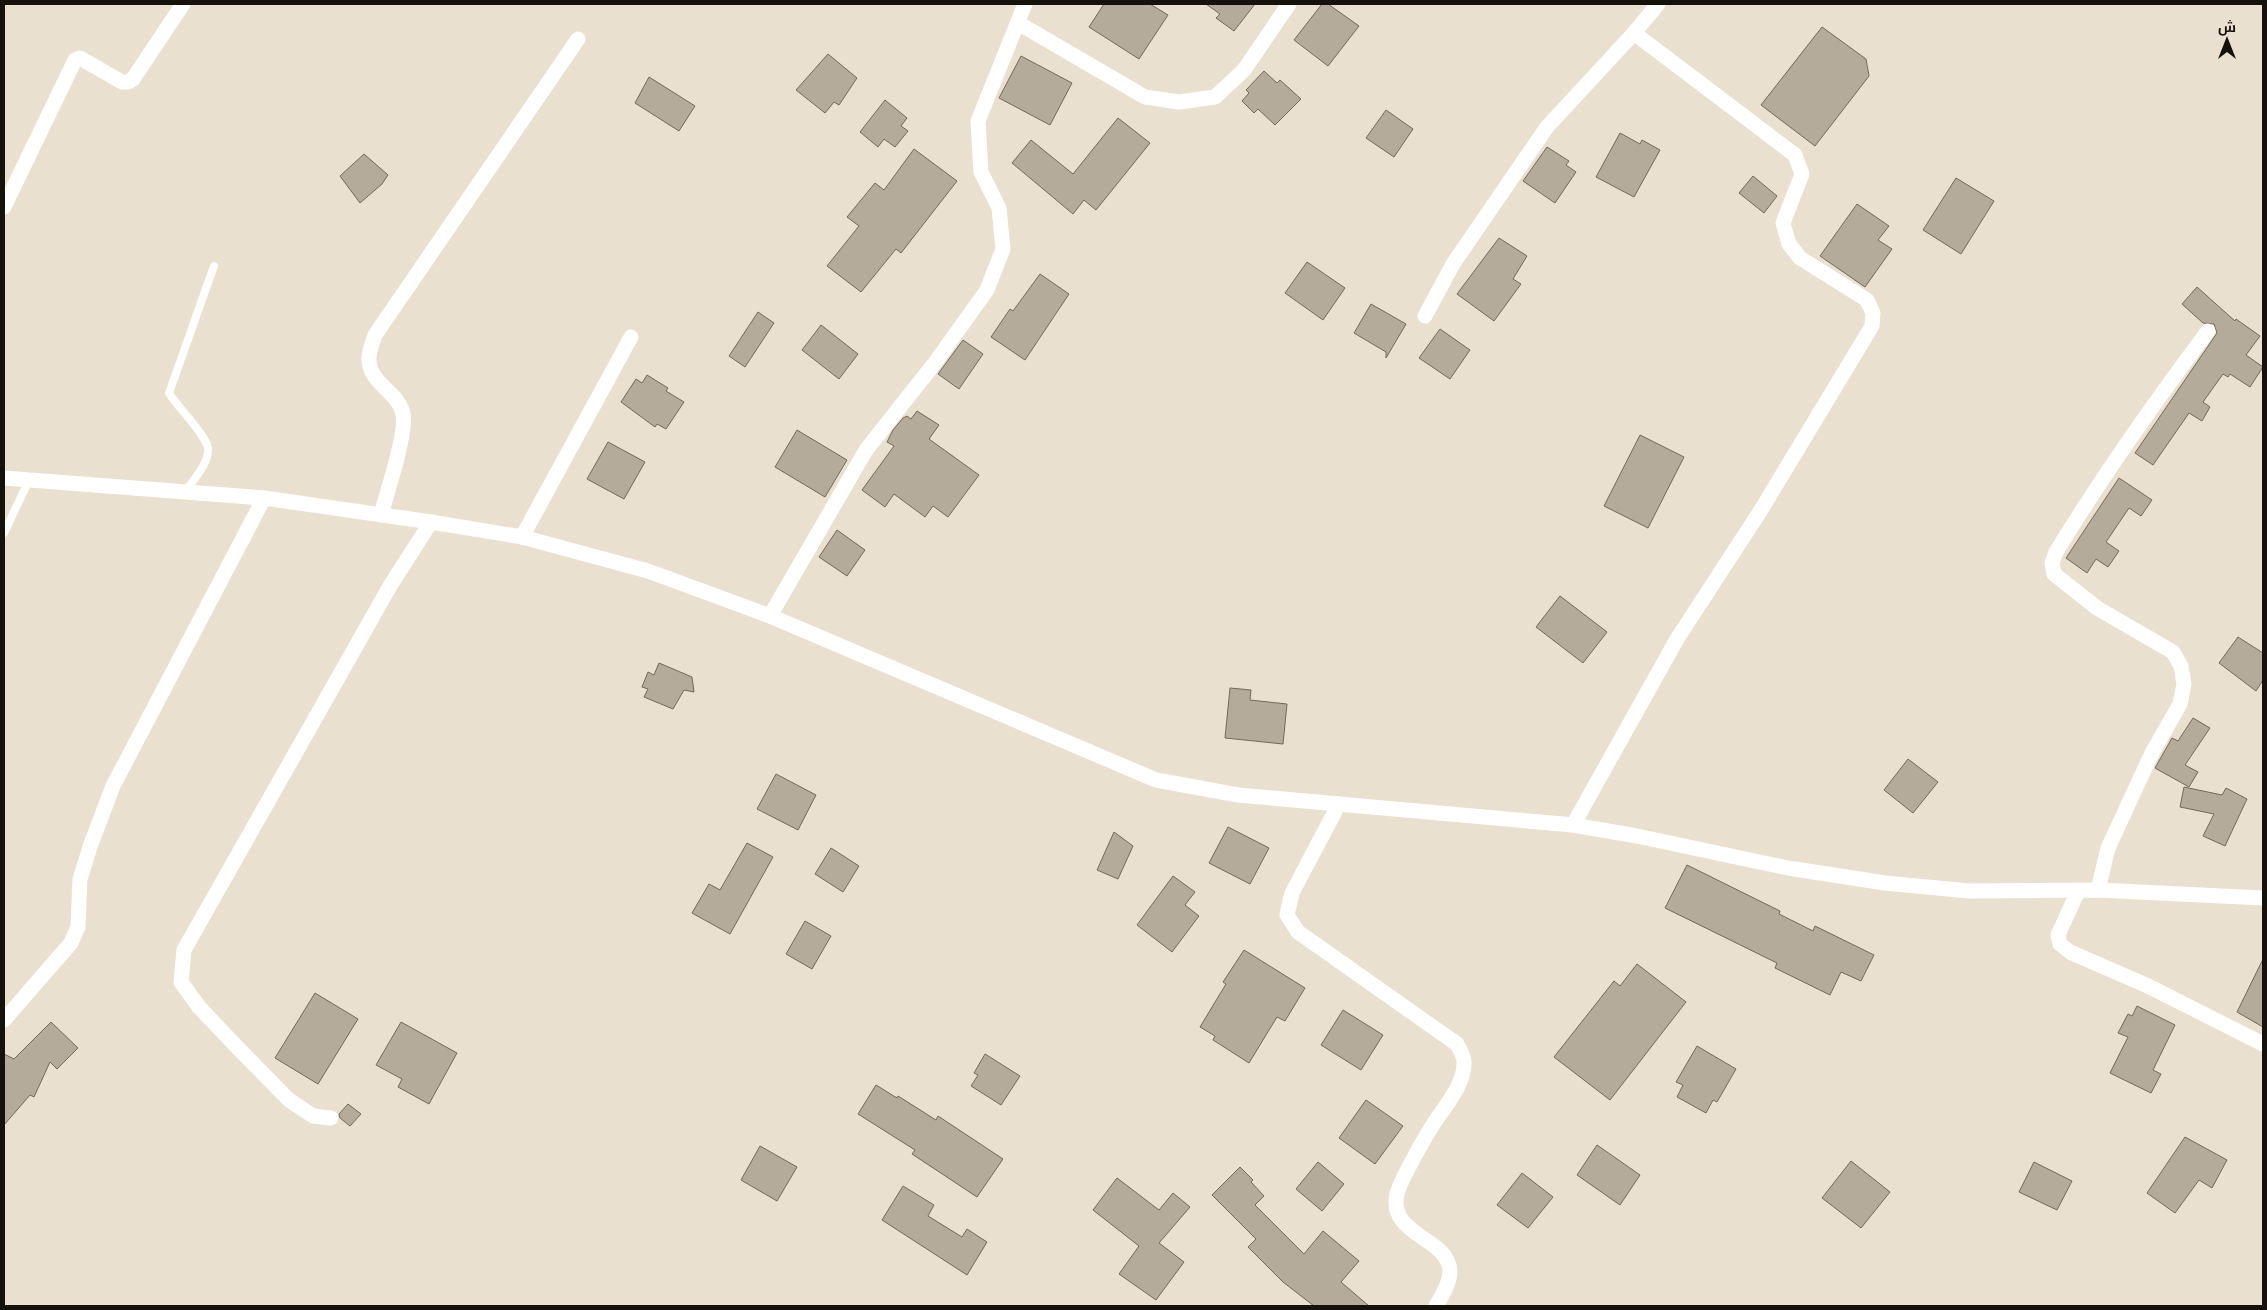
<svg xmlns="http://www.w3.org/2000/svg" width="2267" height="1310" font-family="Montserrat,Cairo,sans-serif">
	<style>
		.building { fill: #b4ab9a; stroke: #72695a }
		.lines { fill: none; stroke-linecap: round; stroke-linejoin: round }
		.service { stroke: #fff; stroke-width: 8 }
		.minor { stroke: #fff; stroke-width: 15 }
	</style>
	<rect width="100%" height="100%" fill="#eae0cf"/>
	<g class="building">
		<path d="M1104,4H1150L1168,15L1139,59L1089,27Z"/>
		<path d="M1206,4H1255L1234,31L1216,18L1220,14Z"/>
		<path d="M1322,4H1328L1359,26L1328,66L1294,40Z"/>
		<path d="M1822,27L1866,59L1869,76L1815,146L1761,105Z"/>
		<path d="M828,54L857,78L839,105L834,102L825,113L796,90Z"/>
		<path d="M1021,56L1072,83L1050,125L999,98Z"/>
		<path d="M1264,71L1277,83L1280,80L1301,99L1275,125L1258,109L1254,113L1242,101L1249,93L1246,90Z"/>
		<path d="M649,77L695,106L679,131L635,103Z"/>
		<path d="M885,100L907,118L901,126L908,131L895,147L884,139L878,147L860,132Z"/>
		<path d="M1386,110L1413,129L1394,157L1366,138Z"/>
		<path d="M1118,118L1150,143L1096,210L1084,200L1073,214L1012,163L1031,140L1073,174Z"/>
		<path d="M1620,133L1640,144L1642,140L1660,150L1634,197L1596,177Z"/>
		<path d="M1547,147L1569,161L1566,165L1576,172L1555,203L1523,181Z"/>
		<path d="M914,149L957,181L901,253L896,249L861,292L827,266L859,226L847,217L875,183L884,190Z"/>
		<path d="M364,154L388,175L382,184L360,203L340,176Z"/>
		<path d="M1753,176L1777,196L1764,213L1739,193Z"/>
		<path d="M1956,178L1994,201L1961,254L1923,230Z"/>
		<path d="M1857,204L1889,226L1878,240L1892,249L1865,287L1820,256Z"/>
		<path d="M1499,238L1527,256L1513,279L1521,284L1494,321L1457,294Z"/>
		<path d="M1307,262L1345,288L1323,320L1285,293Z"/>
		<path d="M1040,274L1069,294L1025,360L991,337L1010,309L1013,311Z"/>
		<path d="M2197,287L2235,321L2236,319L2260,336L2246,355L2263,367L2250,387L2230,374L2228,377L2223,374L2203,402L2210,407L2202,421L2189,413L2153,465L2135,453L2217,333L2214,324L2203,323L2182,304Z"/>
		<path d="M1371,304L1406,324L1386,358V352L1354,333Z"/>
		<path d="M758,312L774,323L745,367L729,356Z"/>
		<path d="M821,325L858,354L839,379L802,350Z"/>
		<path d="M1440,329L1470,350L1450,379L1419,358Z"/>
		<path d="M963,340L983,354L959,389L938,374Z"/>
		<path d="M647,375L668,388L666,391L684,402L666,429L657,424L655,427L621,402L636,379L642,383Z"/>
		<path d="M917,411L939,425L929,439L979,475L948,517L933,506L925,517L894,494L885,507L862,490L894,446L887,442L893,430L903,418L907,416L911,419Z"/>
		<path d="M797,430L847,460L825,497L775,467Z"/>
		<path d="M1640,435L1684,457L1648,528L1604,506Z"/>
		<path d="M608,442L645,462L624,499L587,479Z"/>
		<path d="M2119,478L2152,500L2141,516L2129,508L2106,542L2119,551L2108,567L2096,559L2087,573L2066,558Z"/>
		<path d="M837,530L865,550L847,576L819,557Z"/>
		<path d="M1560,596L1607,632L1583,663L1536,627Z"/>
		<path d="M2238,637L2263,653V680L2256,691L2219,663Z"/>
		<path d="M659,663L692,677L694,692L684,690L673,709L644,697L648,689L642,687L648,672L654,675Z"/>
		<path d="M1230,688L1251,690L1250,700L1287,704L1283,744L1225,738Z"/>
		<path d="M2193,718L2210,728L2185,765L2198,772L2189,787L2155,768L2172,738L2178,741Z"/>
		<path d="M1908,759L1938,782L1913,813L1884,790Z"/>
		<path d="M776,774L816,795L798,830L757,809Z"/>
		<path d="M2184,787L2222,795L2226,788L2247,799L2225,846L2203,836L2214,814L2180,807Z"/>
		<path d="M1228,827L1269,848L1250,884L1209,863Z"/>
		<path d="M1114,832L1133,846L1118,879L1097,870Z"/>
		<path d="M747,843L773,857L730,934L692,913L709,884L720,890Z"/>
		<path d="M831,848L859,866L843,892L815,874Z"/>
		<path d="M1687,865L1780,911L1779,914L1813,931L1815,926L1874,955L1861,981L1841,972L1830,995L1775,968L1777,963L1665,908Z"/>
		<path d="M1173,876L1195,892L1185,905L1199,916L1172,952L1137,925Z"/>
		<path d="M805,921L831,936L812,969L786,954Z"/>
		<path d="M1244,950L1305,988L1285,1021L1277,1017L1249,1063L1213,1040L1215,1036L1200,1027L1226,984L1223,982Z"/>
		<path d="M2263,959V1027L2237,1012Z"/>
		<path d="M1637,964L1686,1002L1610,1100L1554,1057L1614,981L1620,986Z"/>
		<path d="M315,993L358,1019L318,1084L275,1058Z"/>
		<path d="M2137,1006L2175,1025L2153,1070L2161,1074L2151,1093L2110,1073L2128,1037L2118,1033L2128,1014L2132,1016Z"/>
		<path d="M1343,1010L1383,1035L1361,1070L1321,1045Z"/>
		<path d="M51,1022L78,1048L57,1069L50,1062L34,1097L30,1095L4,1125V1054L14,1059Z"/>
		<path d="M401,1022L457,1053L429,1104L398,1087L402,1079L376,1065Z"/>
		<path d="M1697,1046L1736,1069L1717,1102L1713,1100L1706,1113L1677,1097L1683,1085L1676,1082Z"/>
		<path d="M985,1054L1020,1076L1001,1105L971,1086L978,1075L974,1073Z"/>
		<path d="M876,1085L897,1098L898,1096L936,1120L938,1116L1003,1159L977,1197L912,1154L915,1150L858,1114Z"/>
		<path d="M1366,1100L1403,1126L1375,1164L1339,1138Z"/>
		<path d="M348,1104L361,1114L350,1126L340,1118L339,1114Z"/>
		<path d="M2185,1137L2227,1160L2212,1188L2199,1180L2175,1213L2147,1193Z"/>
		<path d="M1597,1145L1640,1175L1620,1205L1577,1175Z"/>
		<path d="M760,1146L797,1167L777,1201L741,1180Z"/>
		<path d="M1851,1161L1890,1192L1861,1228L1822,1198Z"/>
		<path d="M1318,1162L1344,1184L1322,1211L1296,1189Z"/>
		<path d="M2034,1162L2072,1181L2057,1210L2019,1192Z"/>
		<path d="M1240,1167L1253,1180L1251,1182L1264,1196L1255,1205L1304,1254L1323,1231L1359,1261L1341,1282L1369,1306H1314L1283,1282L1248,1247L1256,1239L1212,1195Z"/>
		<path d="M1522,1173L1553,1197L1528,1228L1497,1205Z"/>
		<path d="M1117,1178L1159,1210L1173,1193L1190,1207L1159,1243L1184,1262L1156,1300L1119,1274L1139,1246L1093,1210Z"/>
		<path d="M903,1186L934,1205L928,1216L962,1237L967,1229L987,1242L967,1275L882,1220Z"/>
	</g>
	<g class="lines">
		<g class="service">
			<path d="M185,492C193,480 207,466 208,451C210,438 177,407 169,393L214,266"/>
			<path d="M4,533L29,480"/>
		</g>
		<g class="minor">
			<path d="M1018,23L1145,97L1179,102L1215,97L1244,70L1289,4"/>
			<path d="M4,207L75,60L80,58L122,82H128L133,79L183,4"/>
			<path d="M1425,316L1453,264L1547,127L1634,33"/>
			<path d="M4,478L264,498L431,522L522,537L648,571L770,616L1156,780L1238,795L1573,825L1637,836L1788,868L1885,883L1969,891L2098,890L2263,898"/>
			<path d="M381,515C387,492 407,433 403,414C399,392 371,385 369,361C368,353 373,342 375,335L578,39"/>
			<path d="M522,537L631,337"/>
			<path d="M770,616L866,450L934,364L987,290L1003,249L999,208L981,172L978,121L1025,4"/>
			<path d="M1339,804L1292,893L1287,915L1298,932L1457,1044C1460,1050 1464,1056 1464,1062C1465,1085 1444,1107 1432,1126C1424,1139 1400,1181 1397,1194C1387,1235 1449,1238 1450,1271C1450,1283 1442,1296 1436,1306"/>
			<path d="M1573,825L1677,639L1761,510L1872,326L1873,313L1867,300L1800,258L1789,244L1783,223L1802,174L1795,155L1634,33L1658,4"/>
			<path d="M2098,890L2108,848L2152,753L2180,704L2184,684L2181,666L2173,652L2097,608L2054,574L2052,563L2056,552C2103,475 2154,403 2208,331"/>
			<path d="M2078,891L2058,935L2060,944L2070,952L2148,986L2263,1044"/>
			<path d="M4,1020L71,943L78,927L80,879L91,844L113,786L264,498"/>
			<path d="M331,1118L313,1116L289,1100L236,1046L199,1007L181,982L184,950L390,586L431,522"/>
		</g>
	</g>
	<rect width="2267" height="1310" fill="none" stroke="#15120c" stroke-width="10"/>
	<g transform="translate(2227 40)" stroke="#eae0cf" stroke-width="4" paint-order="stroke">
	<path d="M0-4L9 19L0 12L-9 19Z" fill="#15120c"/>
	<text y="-8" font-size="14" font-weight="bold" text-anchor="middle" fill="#15120c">ش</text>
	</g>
</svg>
